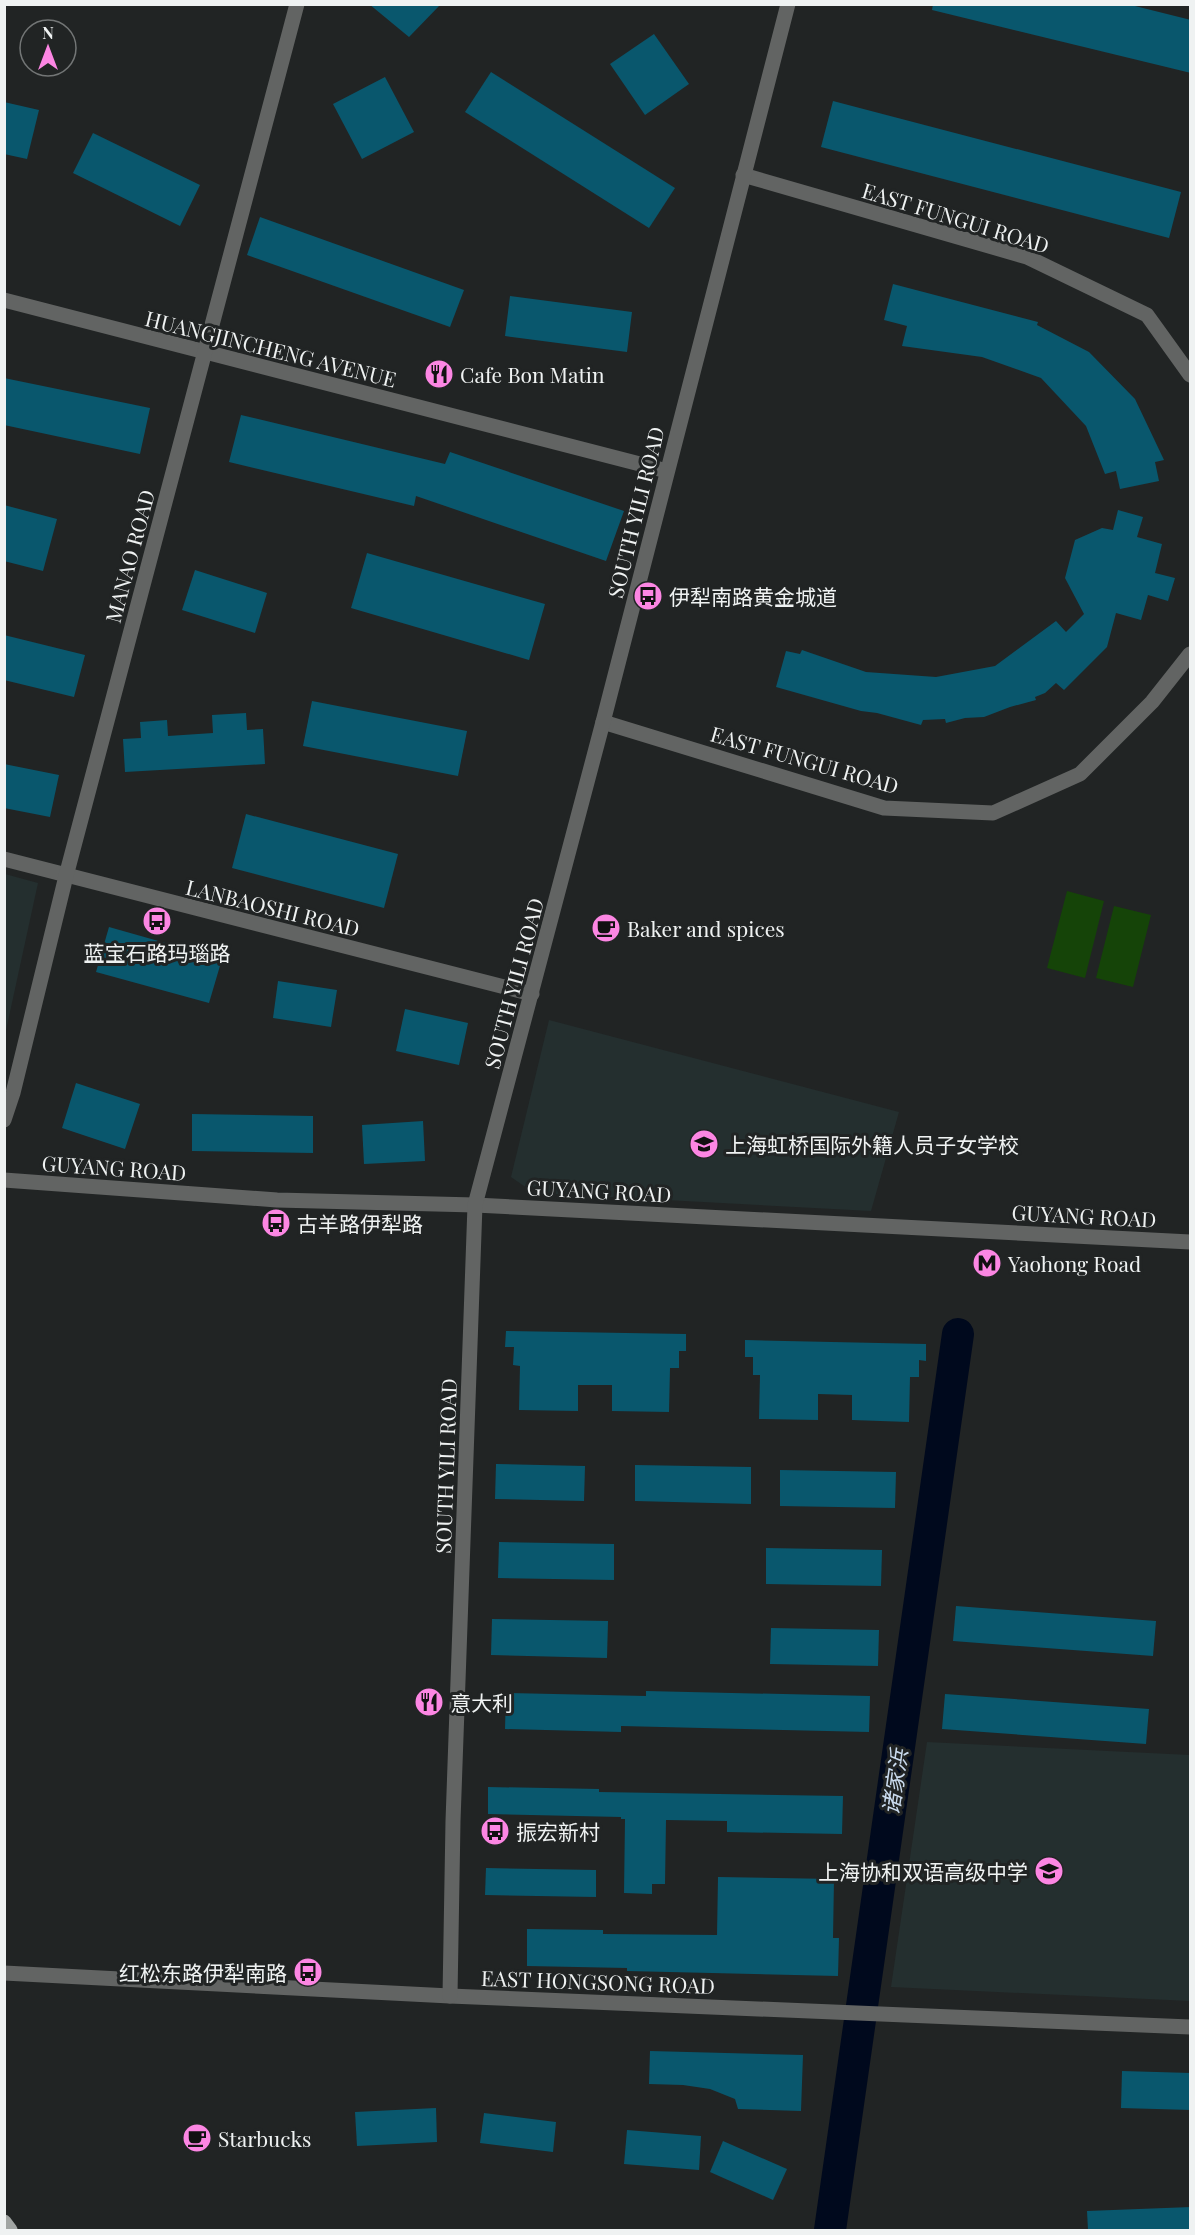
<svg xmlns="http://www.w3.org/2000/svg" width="1195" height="2235" font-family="'Playfair Display','Noto Sans SC',serif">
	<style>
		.built { fill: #242f2f }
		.green { fill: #154408 }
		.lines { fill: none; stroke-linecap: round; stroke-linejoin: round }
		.river { stroke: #00091d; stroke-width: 32 }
		.building { fill: #09576d }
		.minor { stroke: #626463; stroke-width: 15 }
		.major { stroke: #a1a5a3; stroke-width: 15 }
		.labels { text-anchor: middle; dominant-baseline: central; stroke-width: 6; stroke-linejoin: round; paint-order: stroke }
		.street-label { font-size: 21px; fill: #eff2f2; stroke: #212424 }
		.poi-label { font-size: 21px; fill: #eff2f2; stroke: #212424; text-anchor: start }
		.water-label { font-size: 22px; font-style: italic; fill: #cadbee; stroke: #212424 }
	</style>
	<rect width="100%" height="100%" fill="#212424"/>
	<g class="built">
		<path d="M5,874L38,883L5,1035L4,874Z"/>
		<path d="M549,1020L899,1112L871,1211L534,1193L511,1177Z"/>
		<path d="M927,1742L1190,1755V2001L891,1987Z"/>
	</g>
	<g class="green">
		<path d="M1067,891L1104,901L1085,978L1047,968Z"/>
		<path d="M1114,906L1151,915L1133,987L1096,978Z"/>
	</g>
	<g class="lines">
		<path class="river" d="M830,2230L958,1334"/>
	</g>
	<g class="building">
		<path d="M369,4H441L409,37Z"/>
		<path d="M933,4H1127L1191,20V73L932,10Z"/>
		<path d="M654,34L689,84L645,115L610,64Z"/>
		<path d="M491,72L675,188L649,228L465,112Z"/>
		<path d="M385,77L414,132L362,159L333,104Z"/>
		<path d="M833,101L1181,192L1169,238L821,147Z"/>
		<path d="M4,102L39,110L27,159L4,154Z"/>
		<path d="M93,133L200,185L180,226L73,173Z"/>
		<path d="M260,217L464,290L450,327L247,255Z"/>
		<path d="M893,284L1038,322L1037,325L1089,352L1135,399L1164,460L1155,462L1159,481L1120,489L1116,471L1105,474L1086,426L1041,378L982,357L902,346L907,326L884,320Z"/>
		<path d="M510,296L632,312L627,352L505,336Z"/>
		<path d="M4,378L150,408L140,454L4,425Z"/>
		<path d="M241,415L445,464L450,452L624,511L606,561L416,496L414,506L229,462Z"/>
		<path d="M4,505L57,519L43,571L4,561Z"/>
		<path d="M1118,510L1143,517L1137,537L1162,544L1155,573L1175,578L1168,601L1148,595L1141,620L1116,613L1107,647L1064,690L1056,683L1045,693L1035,697L1036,700L1010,707L984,717L965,718L946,723L945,719L923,720L921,725L877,713L861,711L776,687L786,651L800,654L802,650L866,672L936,677L995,666L1056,621L1066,632L1084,614L1065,578L1075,540L1102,528L1113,530Z"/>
		<path d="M367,553L545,604L529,660L351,608Z"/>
		<path d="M195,570L267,593L255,633L182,610Z"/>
		<path d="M4,635L85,655L74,697L4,680Z"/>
		<path d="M312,701L467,731L458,776L303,746Z"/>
		<path d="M246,713L247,730L263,729L265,764L125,772L123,739L141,738L140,722L167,720L168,736L213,733L212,715Z"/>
		<path d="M4,764L59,775L50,817L4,808Z"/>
		<path d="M246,814L398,854L384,908L232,868Z"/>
		<path d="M109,927L222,959L209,1003L96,972Z"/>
		<path d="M278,981L337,990L331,1027L273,1018Z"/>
		<path d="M405,1009L468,1023L459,1065L396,1051Z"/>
		<path d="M76,1083L140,1104L125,1149L62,1128Z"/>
		<path d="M192,1114L313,1116V1153L192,1151Z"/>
		<path d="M423,1121L425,1161L364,1164L362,1125Z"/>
		<path d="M506,1331L686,1334V1351H679V1368H670L669,1412L612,1411V1385H578V1411L519,1410L520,1366L513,1365L514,1347H505Z"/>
		<path d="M745,1340L926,1344V1361L919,1360V1377H910L909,1422L852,1420V1395L818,1394V1420L759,1419L760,1375H753V1357H745Z"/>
		<path d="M496,1464L585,1466L584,1501L495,1499Z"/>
		<path d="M635,1465L751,1467V1504L635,1501Z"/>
		<path d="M780,1470L896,1472L895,1508L780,1506Z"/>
		<path d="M499,1542L614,1544V1580L498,1578Z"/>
		<path d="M766,1548L882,1550L881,1586L766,1584Z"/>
		<path d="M956,1606L1156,1621L1153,1656L953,1641Z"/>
		<path d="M492,1619L608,1621L607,1658L491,1655Z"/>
		<path d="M771,1628L879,1630L878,1666L770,1664Z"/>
		<path d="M646,1691L870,1696L869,1732L621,1726V1732L505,1729L506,1693L646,1696Z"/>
		<path d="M945,1694L1149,1709L1146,1744L942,1729Z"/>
		<path d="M488,1787L599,1789V1792L843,1796L842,1834L727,1832V1821L666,1820L665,1884H652V1894L624,1893L625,1819H621V1817L488,1814Z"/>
		<path d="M486,1868L596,1870V1897L485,1895Z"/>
		<path d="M718,1877L834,1879L833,1938H839L838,1976L627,1971V1968L527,1966V1929L603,1930V1934L717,1935Z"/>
		<path d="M650,2051L803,2055L801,2111L738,2109L735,2099L710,2089L683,2085L649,2084Z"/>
		<path d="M1122,2071L1191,2073V2110L1121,2108Z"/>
		<path d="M436,2108L437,2142L357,2146L355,2112Z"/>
		<path d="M484,2113L556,2122L553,2152L480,2143Z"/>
		<path d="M627,2130L701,2136L699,2170L624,2164Z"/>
		<path d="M723,2141L787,2169L773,2200L710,2172Z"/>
		<path d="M1191,2207V2230H1088L1087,2211Z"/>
	</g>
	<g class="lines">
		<g class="minor">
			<path d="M743,175L1027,257L1147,315L1190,375"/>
			<path d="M4,300L667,471"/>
			<path d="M603,722L884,808L993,813L1080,774L1152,702L1190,654"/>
			<path d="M4,859L532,994"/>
			<path d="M4,1120L13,1093L66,876L297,4"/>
			<path d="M4,1180L277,1200L475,1205L1190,1242"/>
			<path d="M4,1973L450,1996L1190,2027"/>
			<path d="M450,1996L453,1821L475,1205L603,722L788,4"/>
		</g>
		<path class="major" d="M4,2222L10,2230"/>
	</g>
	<defs>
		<g id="restaurant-disc" transform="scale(1.5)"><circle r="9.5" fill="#fc86e3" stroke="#212424"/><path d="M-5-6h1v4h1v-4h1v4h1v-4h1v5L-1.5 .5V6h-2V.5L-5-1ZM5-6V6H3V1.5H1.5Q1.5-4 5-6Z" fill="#111"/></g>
		<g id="bus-disc" transform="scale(1.5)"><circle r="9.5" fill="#fc86e3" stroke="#212424"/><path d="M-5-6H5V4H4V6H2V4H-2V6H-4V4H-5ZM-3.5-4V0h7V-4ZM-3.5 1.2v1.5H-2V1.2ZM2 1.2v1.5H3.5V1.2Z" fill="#111"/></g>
		<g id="cafe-disc" transform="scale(1.5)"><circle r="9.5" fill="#fc86e3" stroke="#212424"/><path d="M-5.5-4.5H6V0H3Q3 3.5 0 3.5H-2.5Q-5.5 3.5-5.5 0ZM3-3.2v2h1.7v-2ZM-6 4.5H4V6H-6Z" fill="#111"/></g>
		<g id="school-disc" transform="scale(1.5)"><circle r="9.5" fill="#fc86e3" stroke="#212424"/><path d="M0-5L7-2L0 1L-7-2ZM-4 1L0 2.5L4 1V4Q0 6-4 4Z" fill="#111"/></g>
		<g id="metro-disc" transform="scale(1.5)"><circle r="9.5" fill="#fc86e3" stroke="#212424"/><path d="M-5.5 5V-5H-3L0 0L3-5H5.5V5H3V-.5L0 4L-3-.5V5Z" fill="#111"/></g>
	</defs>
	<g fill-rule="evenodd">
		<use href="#restaurant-disc" x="439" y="374"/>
		<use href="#bus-disc" x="648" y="596"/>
		<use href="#bus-disc" x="157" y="921"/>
		<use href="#cafe-disc" x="606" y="928"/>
		<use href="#school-disc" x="704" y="1144"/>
		<use href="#bus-disc" x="276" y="1223"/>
		<use href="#metro-disc" x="987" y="1263"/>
		<use href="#restaurant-disc" x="429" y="1702"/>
		<use href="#bus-disc" x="495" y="1831"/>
		<use href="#school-disc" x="1049" y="1871"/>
		<use href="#bus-disc" x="308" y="1972"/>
		<use href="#cafe-disc" x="197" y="2138"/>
	</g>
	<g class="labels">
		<g class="street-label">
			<text transform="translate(956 217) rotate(17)">EAST FUNGUI ROAD</text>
			<text transform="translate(271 348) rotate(14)">HUANGJINCHENG AVENUE</text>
			<text transform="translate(635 512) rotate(-76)">SOUTH YILI ROAD</text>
			<text transform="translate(129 556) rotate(-75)">MANAO ROAD</text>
			<text transform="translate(805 759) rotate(16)">EAST FUNGUI ROAD</text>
			<text transform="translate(273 907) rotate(14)">LANBAOSHI ROAD</text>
			<text transform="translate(513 983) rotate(-75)">SOUTH YILI ROAD</text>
			<text transform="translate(114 1167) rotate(4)">GUYANG ROAD</text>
			<text transform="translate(599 1190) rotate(3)">GUYANG ROAD</text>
			<text transform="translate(1084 1215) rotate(3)">GUYANG ROAD</text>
			<text transform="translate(445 1466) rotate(-88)">SOUTH YILI ROAD</text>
			<text transform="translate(598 1981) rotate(2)">EAST HONGSONG ROAD</text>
		</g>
		<g class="poi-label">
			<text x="460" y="374">Cafe Bon Matin</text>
			<text x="669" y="596">伊犁南路黄金城道</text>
			<text x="627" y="928">Baker and spices</text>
			<text x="157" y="952" text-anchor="middle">蓝宝石路玛瑙路</text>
			<text x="725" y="1144">上海虹桥国际外籍人员子女学校</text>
			<text x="297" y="1223">古羊路伊犁路</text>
			<text x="1008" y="1263">Yaohong Road</text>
			<text x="450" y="1702">意大利</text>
			<text x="516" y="1831">振宏新村</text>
			<text x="1028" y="1871" text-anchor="end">上海协和双语高级中学</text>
			<text x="287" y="1972" text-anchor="end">红松东路伊犁南路</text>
			<text x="218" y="2138">Starbucks</text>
		</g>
		<g class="water-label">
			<text transform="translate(894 1782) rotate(-82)">诸家浜</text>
		</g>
	</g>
	<rect width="1195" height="2235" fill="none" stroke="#eff2f2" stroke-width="12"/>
	<g transform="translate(48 48)"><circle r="28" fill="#212424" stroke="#737676" stroke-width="1.5"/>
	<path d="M0-4.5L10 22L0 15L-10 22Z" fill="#fc86e3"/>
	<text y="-9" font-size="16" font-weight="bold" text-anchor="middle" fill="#eff2f2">N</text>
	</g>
</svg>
